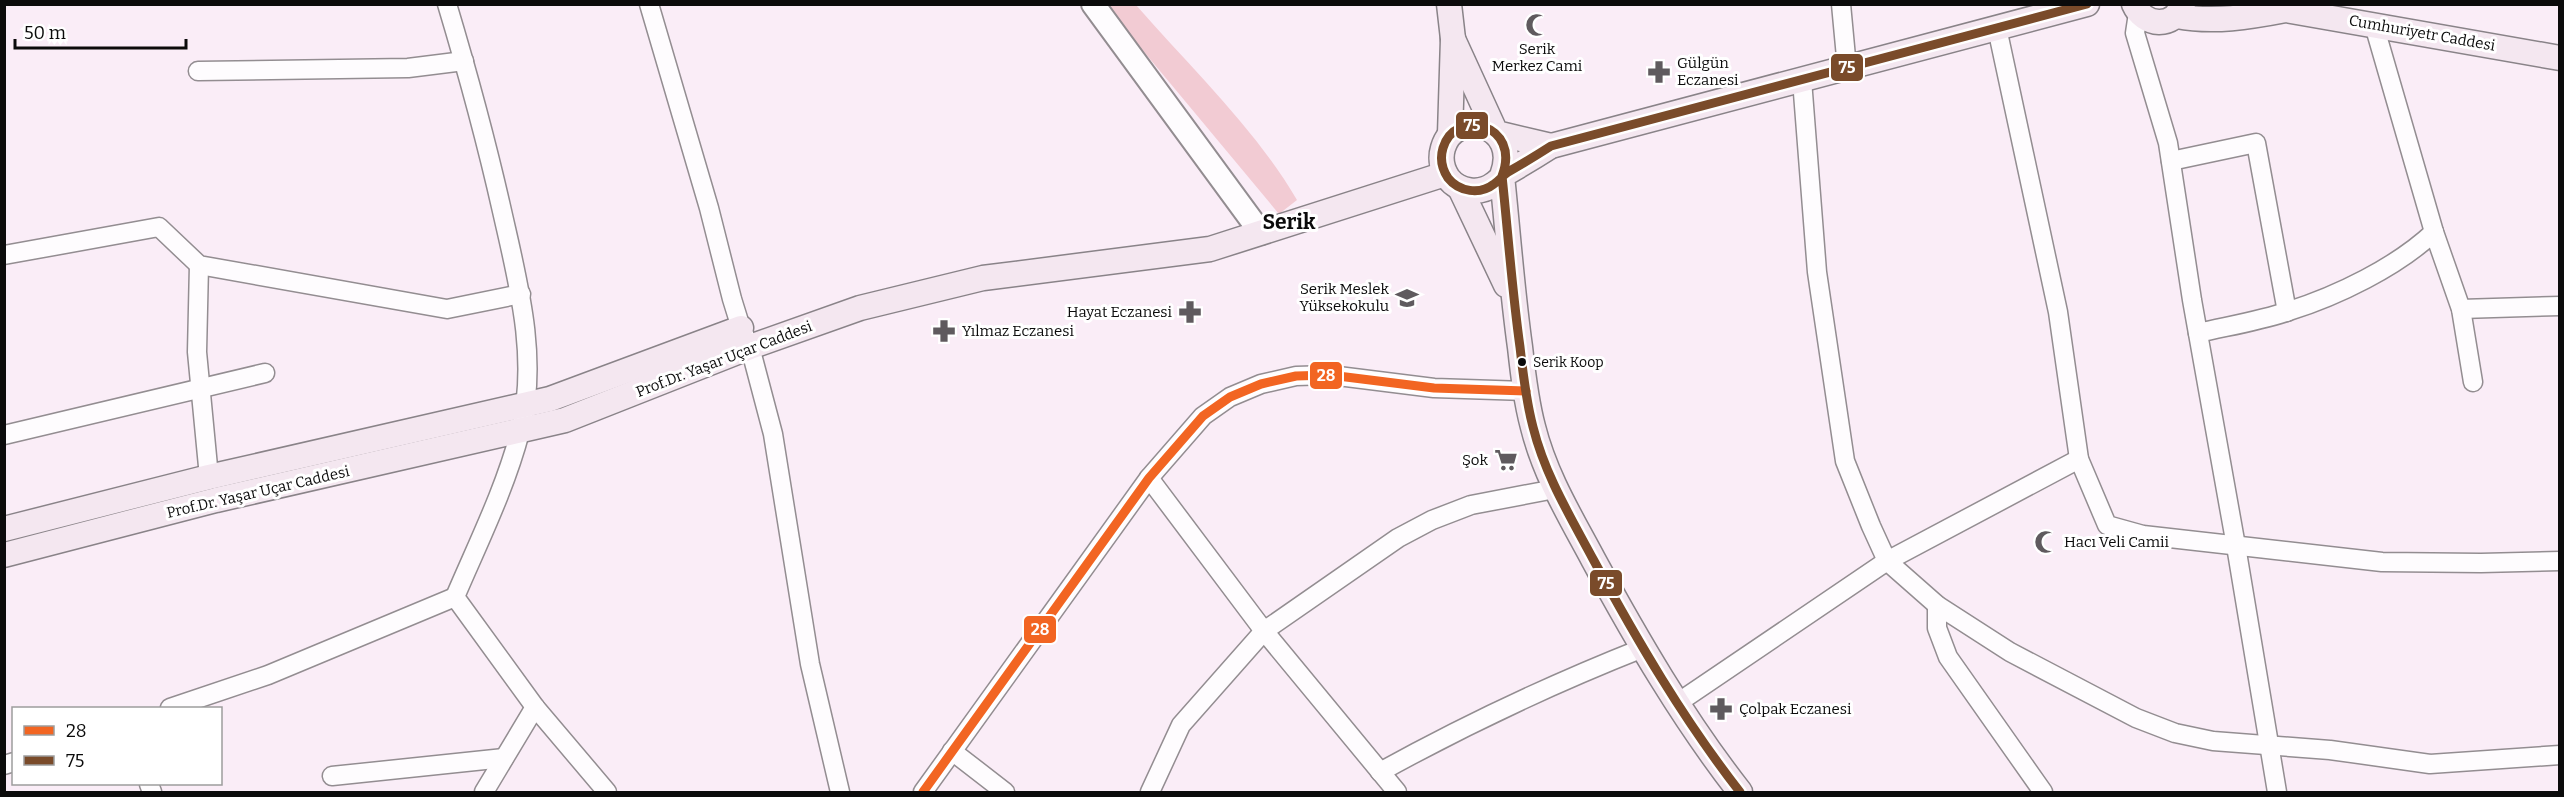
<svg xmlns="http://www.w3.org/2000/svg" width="2564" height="797" font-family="Bitter,serif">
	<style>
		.green { fill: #f2cbd3 }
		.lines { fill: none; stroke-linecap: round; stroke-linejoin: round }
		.minor-casing { stroke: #938d91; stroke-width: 21 }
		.tertiary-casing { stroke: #938d91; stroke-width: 26 }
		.secondary-casing { stroke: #898388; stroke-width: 27 }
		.minor { stroke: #fefcfe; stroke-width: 18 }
		.tertiary { stroke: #fefcfe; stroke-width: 22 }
		.secondary { stroke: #f4e7f0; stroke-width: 24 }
		.bus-1-casing { stroke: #fff; stroke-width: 14 }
		.bus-2-casing { stroke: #fff; stroke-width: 14 }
		.bus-1 { stroke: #f26522; stroke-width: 9 }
		.bus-2 { stroke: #7a4b2a; stroke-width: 9 }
		.bus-dot { fill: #0b0b0b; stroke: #fff; stroke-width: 2 }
		.labels { text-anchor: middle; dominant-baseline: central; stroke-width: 6; stroke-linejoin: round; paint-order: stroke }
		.bus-label { font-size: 14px; fill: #0b0b0b; stroke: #fff; text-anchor: start }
		.street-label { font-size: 15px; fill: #0b0b0b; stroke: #fff }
		.poi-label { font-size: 15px; fill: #0b0b0b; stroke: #fff; text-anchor: start }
		.district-label { font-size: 21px; font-weight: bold; fill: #0b0b0b; stroke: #fff }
		.line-badge { stroke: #fff; stroke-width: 2 }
		.badge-label { font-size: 16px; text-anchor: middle; font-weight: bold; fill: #fff }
	</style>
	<rect width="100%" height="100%" fill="#faedf7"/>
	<path class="green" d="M1105,5H1136C1191,68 1254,127 1297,200L1279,214Z"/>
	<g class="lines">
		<g class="minor-casing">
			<g id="minor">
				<path d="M447,4C468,74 486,140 502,211C518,282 539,359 520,432C505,489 478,543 455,597L535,707L607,792"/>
				<path d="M649,4L709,208L732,299L741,328L750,347L773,434L810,664L840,792"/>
				<path d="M1841,4L1847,68"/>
				<path d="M2138,13L2135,33L2168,143L2192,300L2236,546L2277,792"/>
				<path d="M2374,25L2434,232L2461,309L2473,382"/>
				<path d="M1997,28L2058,312L2079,459L2107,525L2143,535L2382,562L2481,563L2560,561"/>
				<path d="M198,71L408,68L464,61"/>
				<path d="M1802,80L1817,272L1845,461L1871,526L1887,561L1937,605L2010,652L2136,718L2175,733L2213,741L2330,750L2430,764L2560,755"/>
				<path d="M2171,161L2256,143L2287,312"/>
				<path d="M4,255L159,227L199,265L447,309L521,294"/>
				<path d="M199,265L197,352L209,477"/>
				<path d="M2461,309L2560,306"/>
				<path d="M2198,333C2228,326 2260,321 2289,311C2337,296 2397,267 2434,232"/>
				<path d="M4,435L265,373"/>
				<path d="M1149,478L1264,631L1397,792"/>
				<path d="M1937,605V628L1948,657L2043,792"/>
				<path d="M1676,704L1887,561L2079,459"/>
				<path d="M170,708L268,675L455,597"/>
				<path d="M952,751L1005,792"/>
				<path d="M4,765L14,762"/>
				<path d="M1380,772C1465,725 1552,684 1643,648"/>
				<path d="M332,776L504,758"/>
				<path d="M149,784L152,792"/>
				<path d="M484,792L535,707"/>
				<path d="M923,792L1149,478L1203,416L1230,397L1261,384L1296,376L1330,375L1434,388L1526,391"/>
				<path d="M1150,792L1181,725L1264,631L1398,538L1432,520L1471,505L1555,489"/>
			</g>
		</g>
		<g class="tertiary-casing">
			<path id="tertiary" d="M1093,4L1261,233"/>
		</g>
		<g class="secondary-casing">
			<g id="secondary">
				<path d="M1449,4L1453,39L1450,134"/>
				<path d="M2134,4C2144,27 2174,29 2183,4"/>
				<path d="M2177,16C2213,23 2250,17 2286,10L2560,58"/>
				<path d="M1453,39L1496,133L1551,146"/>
				<path d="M1460,188L1506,285"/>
				<path d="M4,529L209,477L550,399L741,328"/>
				<path d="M4,555L216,500L565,420L750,347L860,308L983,278L1210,249L1445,174"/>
				<path d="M1740,792C1683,719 1637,640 1593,559C1570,516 1545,475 1533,427C1526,401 1523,374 1520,347C1512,290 1508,233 1502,176C1522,124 1455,107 1443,148C1440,158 1442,169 1448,178C1459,192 1480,195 1494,184C1499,181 1502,176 1508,172C1522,164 1537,155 1551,146L2087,4"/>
			</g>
		</g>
		<use href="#minor" class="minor"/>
		<use href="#tertiary" class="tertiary"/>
		<use href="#secondary" class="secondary"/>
		<g class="bus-1-casing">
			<path id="bus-1" d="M923,792L1149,478L1203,416L1230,397L1261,384L1296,376L1330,375L1434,388L1526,391"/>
		</g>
		<g class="bus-2-casing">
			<path id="bus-2" d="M1740,792C1683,719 1637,640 1593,559C1570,516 1545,475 1533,427C1526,401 1523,374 1520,347C1512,290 1508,233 1502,176C1522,124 1455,107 1443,148C1440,158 1442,169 1448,178C1459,192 1480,195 1494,184C1499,181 1502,176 1508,172C1522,164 1537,155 1551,146L2087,4"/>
		</g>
		<use href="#bus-1" class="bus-1"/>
		<use href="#bus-2" class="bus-2"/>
	</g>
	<defs>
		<g id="mosque-bare" transform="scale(1.8)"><path d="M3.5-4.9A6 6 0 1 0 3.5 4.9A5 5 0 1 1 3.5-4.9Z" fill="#5f5a5e" stroke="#fff" stroke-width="2.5" paint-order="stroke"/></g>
		<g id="pharmacy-bare" transform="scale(1.8)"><path d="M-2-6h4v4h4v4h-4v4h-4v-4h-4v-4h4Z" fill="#5f5a5e" stroke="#fff" stroke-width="2.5" paint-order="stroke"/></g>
		<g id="university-bare" transform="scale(1.8)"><path d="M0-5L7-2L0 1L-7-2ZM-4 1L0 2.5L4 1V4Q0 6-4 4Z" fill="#5f5a5e" stroke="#fff" stroke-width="2.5" paint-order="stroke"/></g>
		<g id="supermarket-bare" transform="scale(1.8)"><path d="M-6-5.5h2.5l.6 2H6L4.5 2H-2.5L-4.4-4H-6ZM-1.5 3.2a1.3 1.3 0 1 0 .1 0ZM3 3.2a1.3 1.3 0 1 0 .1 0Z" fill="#5f5a5e" stroke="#fff" stroke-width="2.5" paint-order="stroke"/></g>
	</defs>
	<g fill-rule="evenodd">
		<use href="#mosque-bare" x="1537" y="25"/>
		<use href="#pharmacy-bare" x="1659" y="72"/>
		<use href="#university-bare" x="1407" y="298"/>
		<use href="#pharmacy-bare" x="1190" y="312"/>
		<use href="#pharmacy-bare" x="944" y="331"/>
		<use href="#supermarket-bare" x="1506" y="460"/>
		<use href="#mosque-bare" x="2046" y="542"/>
		<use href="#pharmacy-bare" x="1721" y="709"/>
	</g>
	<circle class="bus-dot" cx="1522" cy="362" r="5"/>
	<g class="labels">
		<g class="bus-label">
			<text x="1533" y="362">Serik Koop</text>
		</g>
		<g class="street-label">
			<text transform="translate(2422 33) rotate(10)">Cumhuriyetr Caddesi</text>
			<text transform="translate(724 359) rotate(-21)">Prof.Dr. Yaşar Uçar Caddesi</text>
			<text transform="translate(258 492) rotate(-13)">Prof.Dr. Yaşar Uçar Caddesi</text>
		</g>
		<g class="poi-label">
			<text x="1537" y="49" text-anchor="middle">Serik<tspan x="1537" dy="17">Merkez Cami</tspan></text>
			<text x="1677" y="63">Gülgün<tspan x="1677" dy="17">Eczanesi</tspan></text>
			<text x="1389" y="289" text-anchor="end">Serik Meslek<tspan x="1389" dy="17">Yüksekokulu</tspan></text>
			<text x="1172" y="312" text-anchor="end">Hayat Eczanesi</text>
			<text x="962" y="331">Yılmaz Eczanesi</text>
			<text x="1488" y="460" text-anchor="end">Şok</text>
			<text x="2064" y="542">Hacı Veli Camii</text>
			<text x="1739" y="709">Çolpak Eczanesi</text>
		</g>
		<g class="district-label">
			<text x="1289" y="222">Serik</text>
		</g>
	</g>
	<g class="line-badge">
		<rect x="1830" y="53" width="34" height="29" rx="6" fill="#7a4b2a"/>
		<rect x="1455" y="111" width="34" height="29" rx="6" fill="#7a4b2a"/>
		<rect x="1309" y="361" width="34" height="29" rx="6" fill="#f26522"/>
		<rect x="1589" y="569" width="34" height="28" rx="6" fill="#7a4b2a"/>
		<rect x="1023" y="615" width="34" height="29" rx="6" fill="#f26522"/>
	</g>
	<g class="badge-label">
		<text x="1847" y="73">75</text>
		<text x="1472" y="131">75</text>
		<text x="1326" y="381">28</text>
		<text x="1606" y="589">75</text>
		<text x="1040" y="635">28</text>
	</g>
	<rect width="2564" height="797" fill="none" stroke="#0b0b0b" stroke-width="12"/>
	<rect x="12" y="707" width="210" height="78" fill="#ffffff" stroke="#9d9d9d" stroke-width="1.5"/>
	<rect x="24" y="726" width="30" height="9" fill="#f26522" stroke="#9d9d9d" stroke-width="1.5"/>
	<text x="66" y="737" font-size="18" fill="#0b0b0b">28</text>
	<rect x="24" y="756" width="30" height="9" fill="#7a4b2a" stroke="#9d9d9d" stroke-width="1.5"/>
	<text x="66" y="767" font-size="18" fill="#0b0b0b">75</text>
	<path d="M15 39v9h171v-9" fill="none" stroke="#0b0b0b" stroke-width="3"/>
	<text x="24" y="39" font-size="18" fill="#0b0b0b" stroke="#ffffff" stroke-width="4.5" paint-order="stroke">50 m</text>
</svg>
